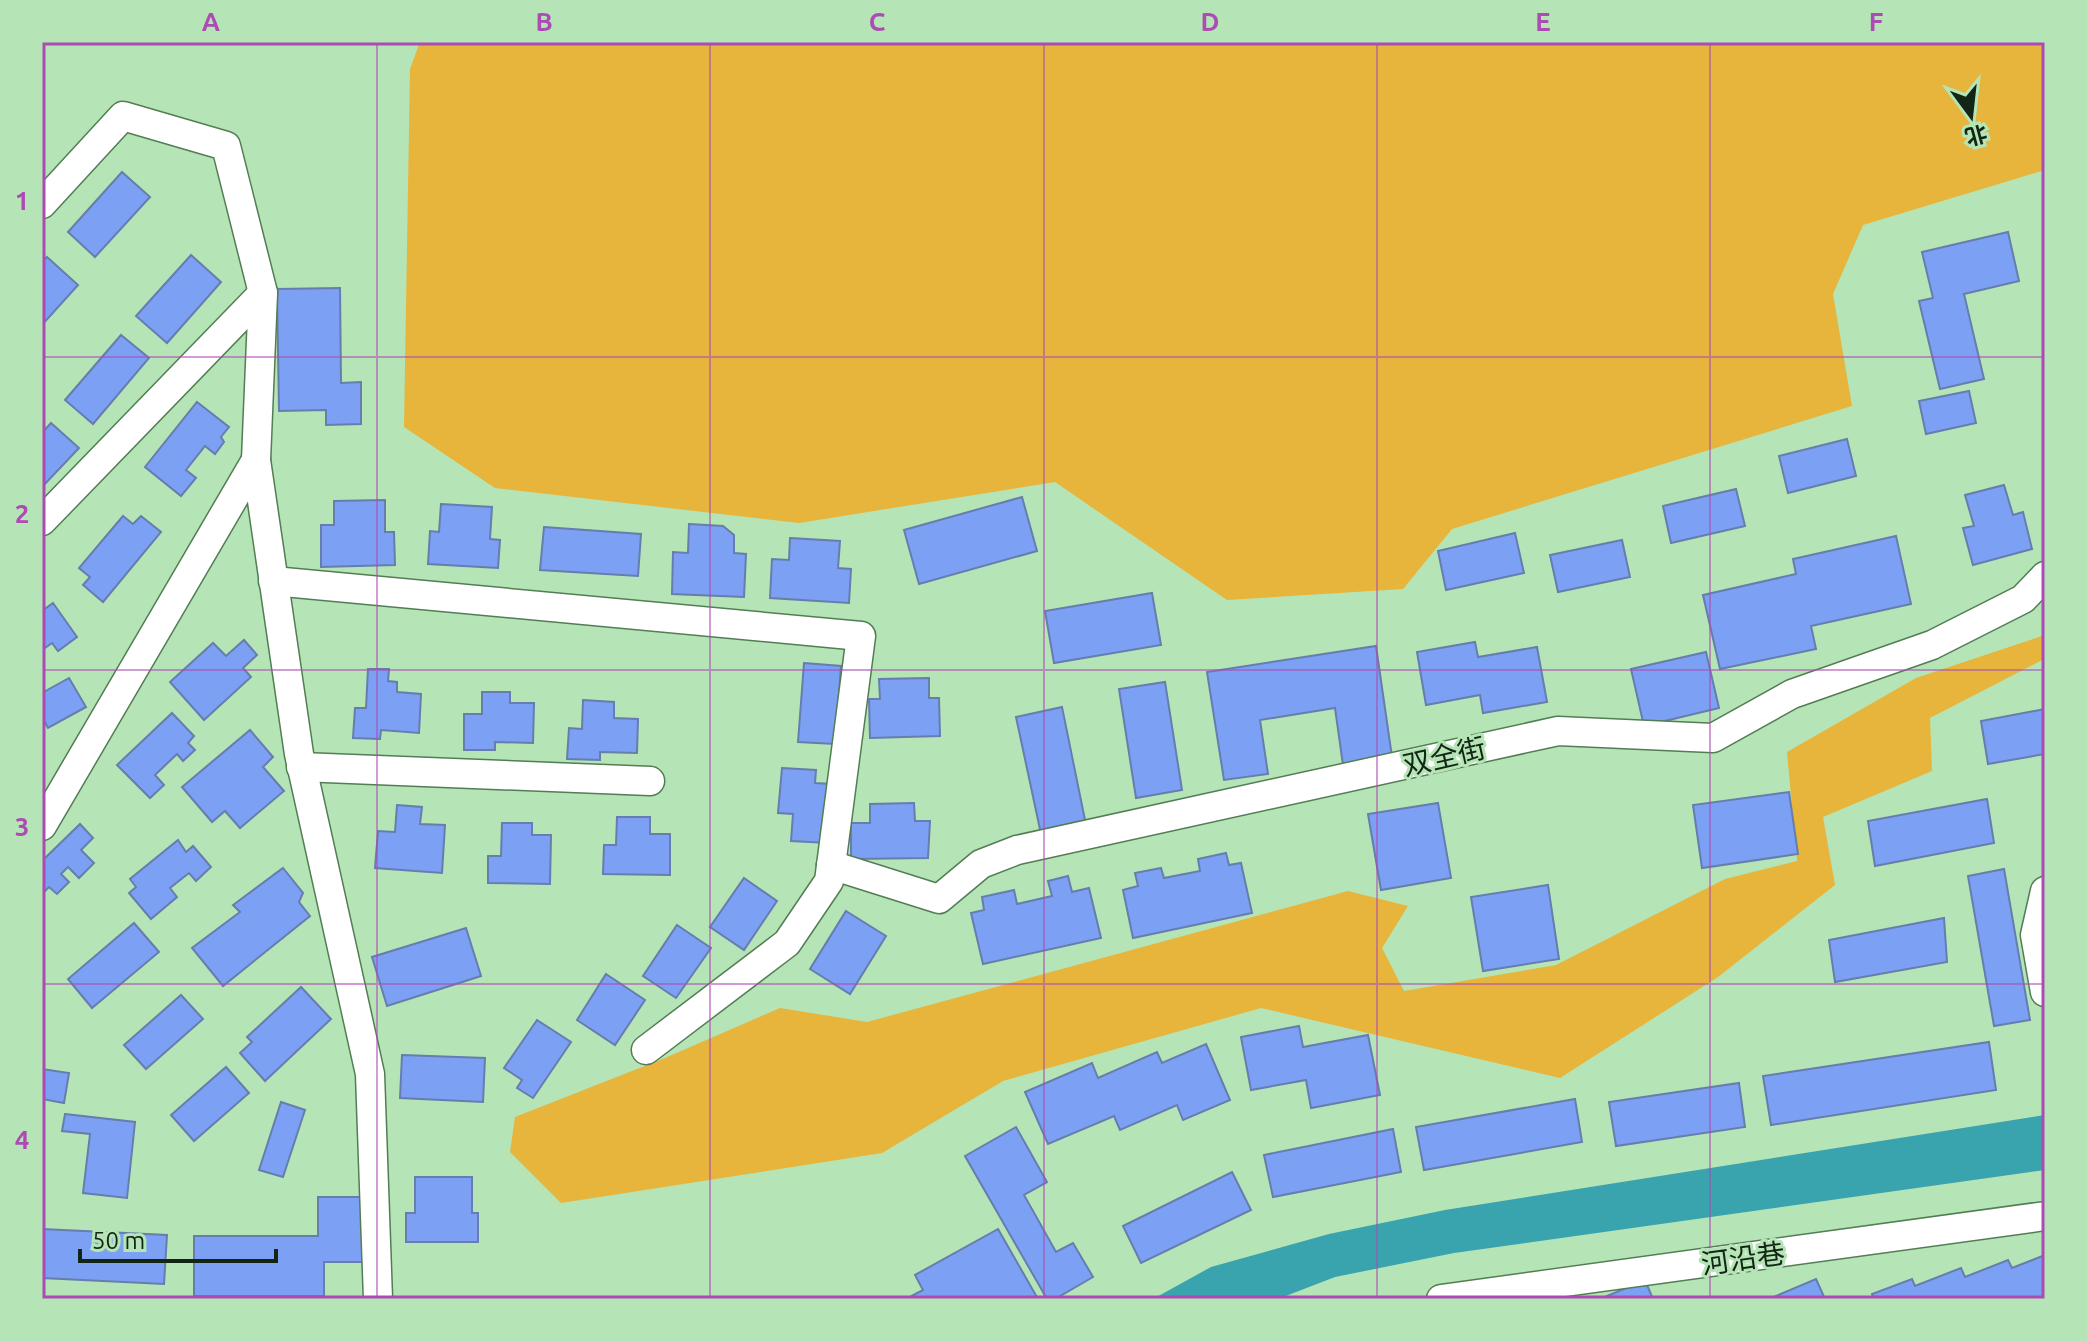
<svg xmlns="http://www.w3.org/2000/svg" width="2087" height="1341" font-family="Ubuntu,'Noto Sans SC',sans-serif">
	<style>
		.green { fill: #e7b43c }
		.water { fill: #39a3ae }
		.building { fill: #7ca1f4; stroke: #667dad; stroke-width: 2 }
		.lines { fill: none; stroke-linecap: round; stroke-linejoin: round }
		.minor-casing { stroke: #537d54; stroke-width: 31 }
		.minor { stroke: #fff; stroke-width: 28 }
		.grid { fill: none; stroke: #ac4bb3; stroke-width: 2; stroke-opacity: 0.55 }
		.labels { text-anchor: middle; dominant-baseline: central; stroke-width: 6; stroke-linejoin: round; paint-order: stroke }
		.street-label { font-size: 28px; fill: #132514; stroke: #b5e4b6 }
		.neatline { fill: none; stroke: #ac4bb3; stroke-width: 3 }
		.grid-label { font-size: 26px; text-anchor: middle; font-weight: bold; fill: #ac4bb3 }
	</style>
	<rect width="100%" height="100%" fill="#b5e4b6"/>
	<g class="green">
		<path d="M420,42H2045V170L1863,225L1833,294L1852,406L1452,529L1403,589L1227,600L1055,482L799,523L495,488L404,427L410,69Z"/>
		<path d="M2045,635V655L2042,660L1930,718L1932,771L1823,817L1835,885L1718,977L1560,1078L1261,1008L1003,1081L882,1153L561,1203L510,1152L515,1117L665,1058L780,1008L867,1022L1348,891L1408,906L1382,948L1404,991L1556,965L1725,879L1797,861L1787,752L1916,678Z"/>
	</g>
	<path class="water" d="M2045,1115V1170L1454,1253L1335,1277L1278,1299H1153L1211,1267L1329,1234L1445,1210Z"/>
	<g class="building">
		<path d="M122,172L150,197L95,257L68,232Z"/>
		<path d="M2008,232L2019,281L1964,294L1984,379L1940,389L1919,301L1933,298L1922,252Z"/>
		<path d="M191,255L221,282L167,343L136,316Z"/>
		<path d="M47,257L78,285L42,325V262Z"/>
		<path d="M340,288L341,383L361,382V424L326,425V410L279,411L277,289Z"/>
		<path d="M121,335L149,358L93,424L65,400Z"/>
		<path d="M1969,391L1976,423L1926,434L1919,401Z"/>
		<path d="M197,402L229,427L221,437L224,442L215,454L205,446L186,470L196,478L181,496L145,467Z"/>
		<path d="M51,423L79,448L42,487V433Z"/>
		<path d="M1847,439L1856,476L1788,493L1779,456Z"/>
		<path d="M2004,485L2013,515L2023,512L2032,549L1973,565L1963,528L1974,526L1965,495Z"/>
		<path d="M1736,489L1745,526L1671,543L1663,506Z"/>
		<path d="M1022,497L1037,551L919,584L904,530Z"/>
		<path d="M385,500V532H394L395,565L321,567V525H334V501Z"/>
		<path d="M441,504L492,507L490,539L500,540L498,568L428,564L430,531L439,532Z"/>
		<path d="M123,516L133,524L141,516L161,532L103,602L83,585L90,577L79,568Z"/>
		<path d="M689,524L723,526L734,535V553L746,554L744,597L672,594L673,552L688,553Z"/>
		<path d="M544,527L641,534L638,576L540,570Z"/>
		<path d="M1515,533L1524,573L1446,590L1438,551Z"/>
		<path d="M1896,536L1911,604L1811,626L1816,649L1720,669L1703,595L1796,574L1793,559Z"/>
		<path d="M790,538L840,541L838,568L851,569L849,603L770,598L772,559L789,560Z"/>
		<path d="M1622,540L1630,577L1558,592L1550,555Z"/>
		<path d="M1152,593L1161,645L1054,663L1045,611Z"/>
		<path d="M53,603L77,637L58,651L52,643L42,650V611Z"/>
		<path d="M244,640L257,655L243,668L251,677L204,720L170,682L213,643L226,656Z"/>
		<path d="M1475,642L1478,657L1537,647L1547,702L1483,713L1480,695L1426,705L1417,652Z"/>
		<path d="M1376,646L1392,757L1343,765L1335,708L1260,720L1268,774L1224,780L1207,672Z"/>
		<path d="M1706,652L1719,708L1644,726L1631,669Z"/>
		<path d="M804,663L841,666L835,744L798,742Z"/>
		<path d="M368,669H389L388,681L397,682V692L421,694L419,733L381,730L380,739L353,738L355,708H366Z"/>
		<path d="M69,678L86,707L48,728L42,717V693Z"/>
		<path d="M929,678V698H939L940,736L870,738L869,699H880L879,679Z"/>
		<path d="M1165,682L1182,790L1136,798L1119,689Z"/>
		<path d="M482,692H510V703H534L533,743L495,742V750H464V714H482Z"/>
		<path d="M583,700L614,702V718L638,719L637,753L600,752V760L567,759L569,728L582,729Z"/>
		<path d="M1062,707L1086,825L1041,834L1016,717Z"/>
		<path d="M2045,709V754L1988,764L1981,721Z"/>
		<path d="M172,713L194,736L188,743L195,750L183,761L177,754L155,775L164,785L150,798L117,765Z"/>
		<path d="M250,730L273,757L263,767L284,791L240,828L225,811L212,822L182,787Z"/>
		<path d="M782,768L816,770L815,783L832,784L828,843L791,841L793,814L778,813Z"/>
		<path d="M1789,792L1798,854L1702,868L1693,805Z"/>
		<path d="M1987,799L1994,843L1875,866L1868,821Z"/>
		<path d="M914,803L915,821H930L928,858L851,859V823H870V804Z"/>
		<path d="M1438,803L1451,878L1381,890L1368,814Z"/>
		<path d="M397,805L422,807L420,824L445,825L442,873L375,868L378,831L395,832Z"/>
		<path d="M617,817H650V834H670V875L603,874L604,845H616Z"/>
		<path d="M502,823H532V835H551L550,884L488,883V856H501Z"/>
		<path d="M80,824L93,838L81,850L94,863L79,878L68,867L61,874L69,882L57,894L49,887L42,894V861Z"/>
		<path d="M178,840L186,852L193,846L211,867L196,881L189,873L170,888L177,897L151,919L129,893L136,887L130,879Z"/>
		<path d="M1226,853L1229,865L1241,863L1252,913L1133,938L1123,890L1138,886L1135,873L1161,868L1164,878L1200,871L1198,859Z"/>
		<path d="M283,868L303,893L299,902L310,916L223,986L192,948L240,912L233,905Z"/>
		<path d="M2004,869L2030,1020L1994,1026L1968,876Z"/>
		<path d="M1068,876L1072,892L1089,888L1101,938L983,964L971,913L984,910L982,897L1014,890L1017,904L1052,896L1048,881Z"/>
		<path d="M744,878L777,901L744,950L710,927Z"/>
		<path d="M1548,885L1559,959L1483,971L1471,897Z"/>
		<path d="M846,911L886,936L850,994L810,969Z"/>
		<path d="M1944,918L1947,962L1835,982L1829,940Z"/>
		<path d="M134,923L159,952L92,1008L68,979Z"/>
		<path d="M677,925L711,948L676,998L643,976Z"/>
		<path d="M466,928L481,976L387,1006L372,957Z"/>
		<path d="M606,974L645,1000L615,1045L577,1020Z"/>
		<path d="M301,987L331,1019L265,1081L240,1053L252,1042L247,1037Z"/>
		<path d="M181,995L203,1019L146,1069L124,1045Z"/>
		<path d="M537,1020L571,1042L533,1098L517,1088L522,1080L504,1068Z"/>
		<path d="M1299,1026L1303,1047L1368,1035L1380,1095L1311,1108L1306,1080L1251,1090L1241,1037Z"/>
		<path d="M1989,1042L1996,1090L1771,1125L1763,1076Z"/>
		<path d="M1206,1044L1230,1100L1183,1120L1177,1105L1120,1130L1114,1116L1048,1144L1025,1092L1092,1063L1098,1078L1157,1052L1162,1063Z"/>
		<path d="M402,1055L485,1058L483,1102L400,1098Z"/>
		<path d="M226,1067L249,1093L194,1141L171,1115Z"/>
		<path d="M42,1069L69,1073L64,1103L42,1099Z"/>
		<path d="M1739,1083L1745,1127L1616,1146L1609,1102Z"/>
		<path d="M1575,1099L1582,1142L1424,1170L1416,1127Z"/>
		<path d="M281,1102L305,1110L283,1177L259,1170Z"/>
		<path d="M65,1114L135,1122L127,1198L83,1193L90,1134L62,1131Z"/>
		<path d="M1016,1127L1047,1182L1024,1195L1056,1252L1073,1243L1093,1277L1055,1299H1047L965,1156Z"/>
		<path d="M1393,1129L1401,1172L1273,1197L1264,1155Z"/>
		<path d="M1232,1172L1251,1210L1141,1263L1123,1226Z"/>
		<path d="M415,1177H472V1213H478V1242H406V1213H415Z"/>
		<path d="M318,1197H363V1262H324V1296H194V1236H318Z"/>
		<path d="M42,1229L167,1235L164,1284L42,1278Z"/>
		<path d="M998,1229L1038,1299H906L923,1290L915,1275Z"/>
		<path d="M2045,1255V1299H1874L1872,1294L1912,1279L1915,1286L1961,1268L1965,1277L2008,1260L2012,1268Z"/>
		<path d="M1816,1279L1825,1299H1769Z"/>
		<path d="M1645,1280L1653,1299H1600Z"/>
	</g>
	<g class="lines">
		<g class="minor-casing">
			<g id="minor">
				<path d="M42,204L123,116L226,146L263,293L256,460L299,754L370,1074L378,1299"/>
				<path d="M42,521L263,293"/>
				<path d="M273,581L861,636L829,881L787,943L646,1050"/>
				<path d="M301,767L650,781"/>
				<path d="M42,826L256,460"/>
				<path d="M831,865L939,899L981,864L1017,850L1558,731L1713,738L1792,694L1932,645L2023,599L2045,576"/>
				<path d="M2045,891L2035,935L2045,992"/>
				<path d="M1441,1299L2045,1216"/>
			</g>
		</g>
		<use href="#minor" class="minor"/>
	</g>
	<path class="grid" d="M377,42V1299M710,42V1299M1044,42V1299M1377,42V1299M1710,42V1299M42,357H2045M42,670H2045M42,984H2045"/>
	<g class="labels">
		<g class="street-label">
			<text transform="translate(1444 756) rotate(-13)">双全街</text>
			<text transform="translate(1743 1258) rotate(-8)">河沿巷</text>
		</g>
	</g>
	<rect width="2087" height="1341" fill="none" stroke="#b5e4b6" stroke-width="88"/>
	<g transform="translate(1971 116) rotate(165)" stroke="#b5e4b6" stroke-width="6" paint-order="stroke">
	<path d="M0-6L14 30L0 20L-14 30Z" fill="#132514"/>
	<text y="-12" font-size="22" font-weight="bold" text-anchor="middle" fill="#132514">北</text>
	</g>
	<path d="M80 1249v12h196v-12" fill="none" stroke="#132514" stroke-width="4"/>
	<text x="92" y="1249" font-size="24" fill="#132514" stroke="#b5e4b6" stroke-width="6" paint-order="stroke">50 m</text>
	<rect x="44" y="44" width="1999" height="1253" class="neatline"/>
	<g class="grid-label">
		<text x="211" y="31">A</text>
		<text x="544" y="31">B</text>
		<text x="877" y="31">C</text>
		<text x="1210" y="31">D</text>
		<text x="1543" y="31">E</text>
		<text x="1876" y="31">F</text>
		<text x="22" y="210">1</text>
		<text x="22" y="523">2</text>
		<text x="22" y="836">3</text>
		<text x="22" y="1149">4</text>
	</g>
</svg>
